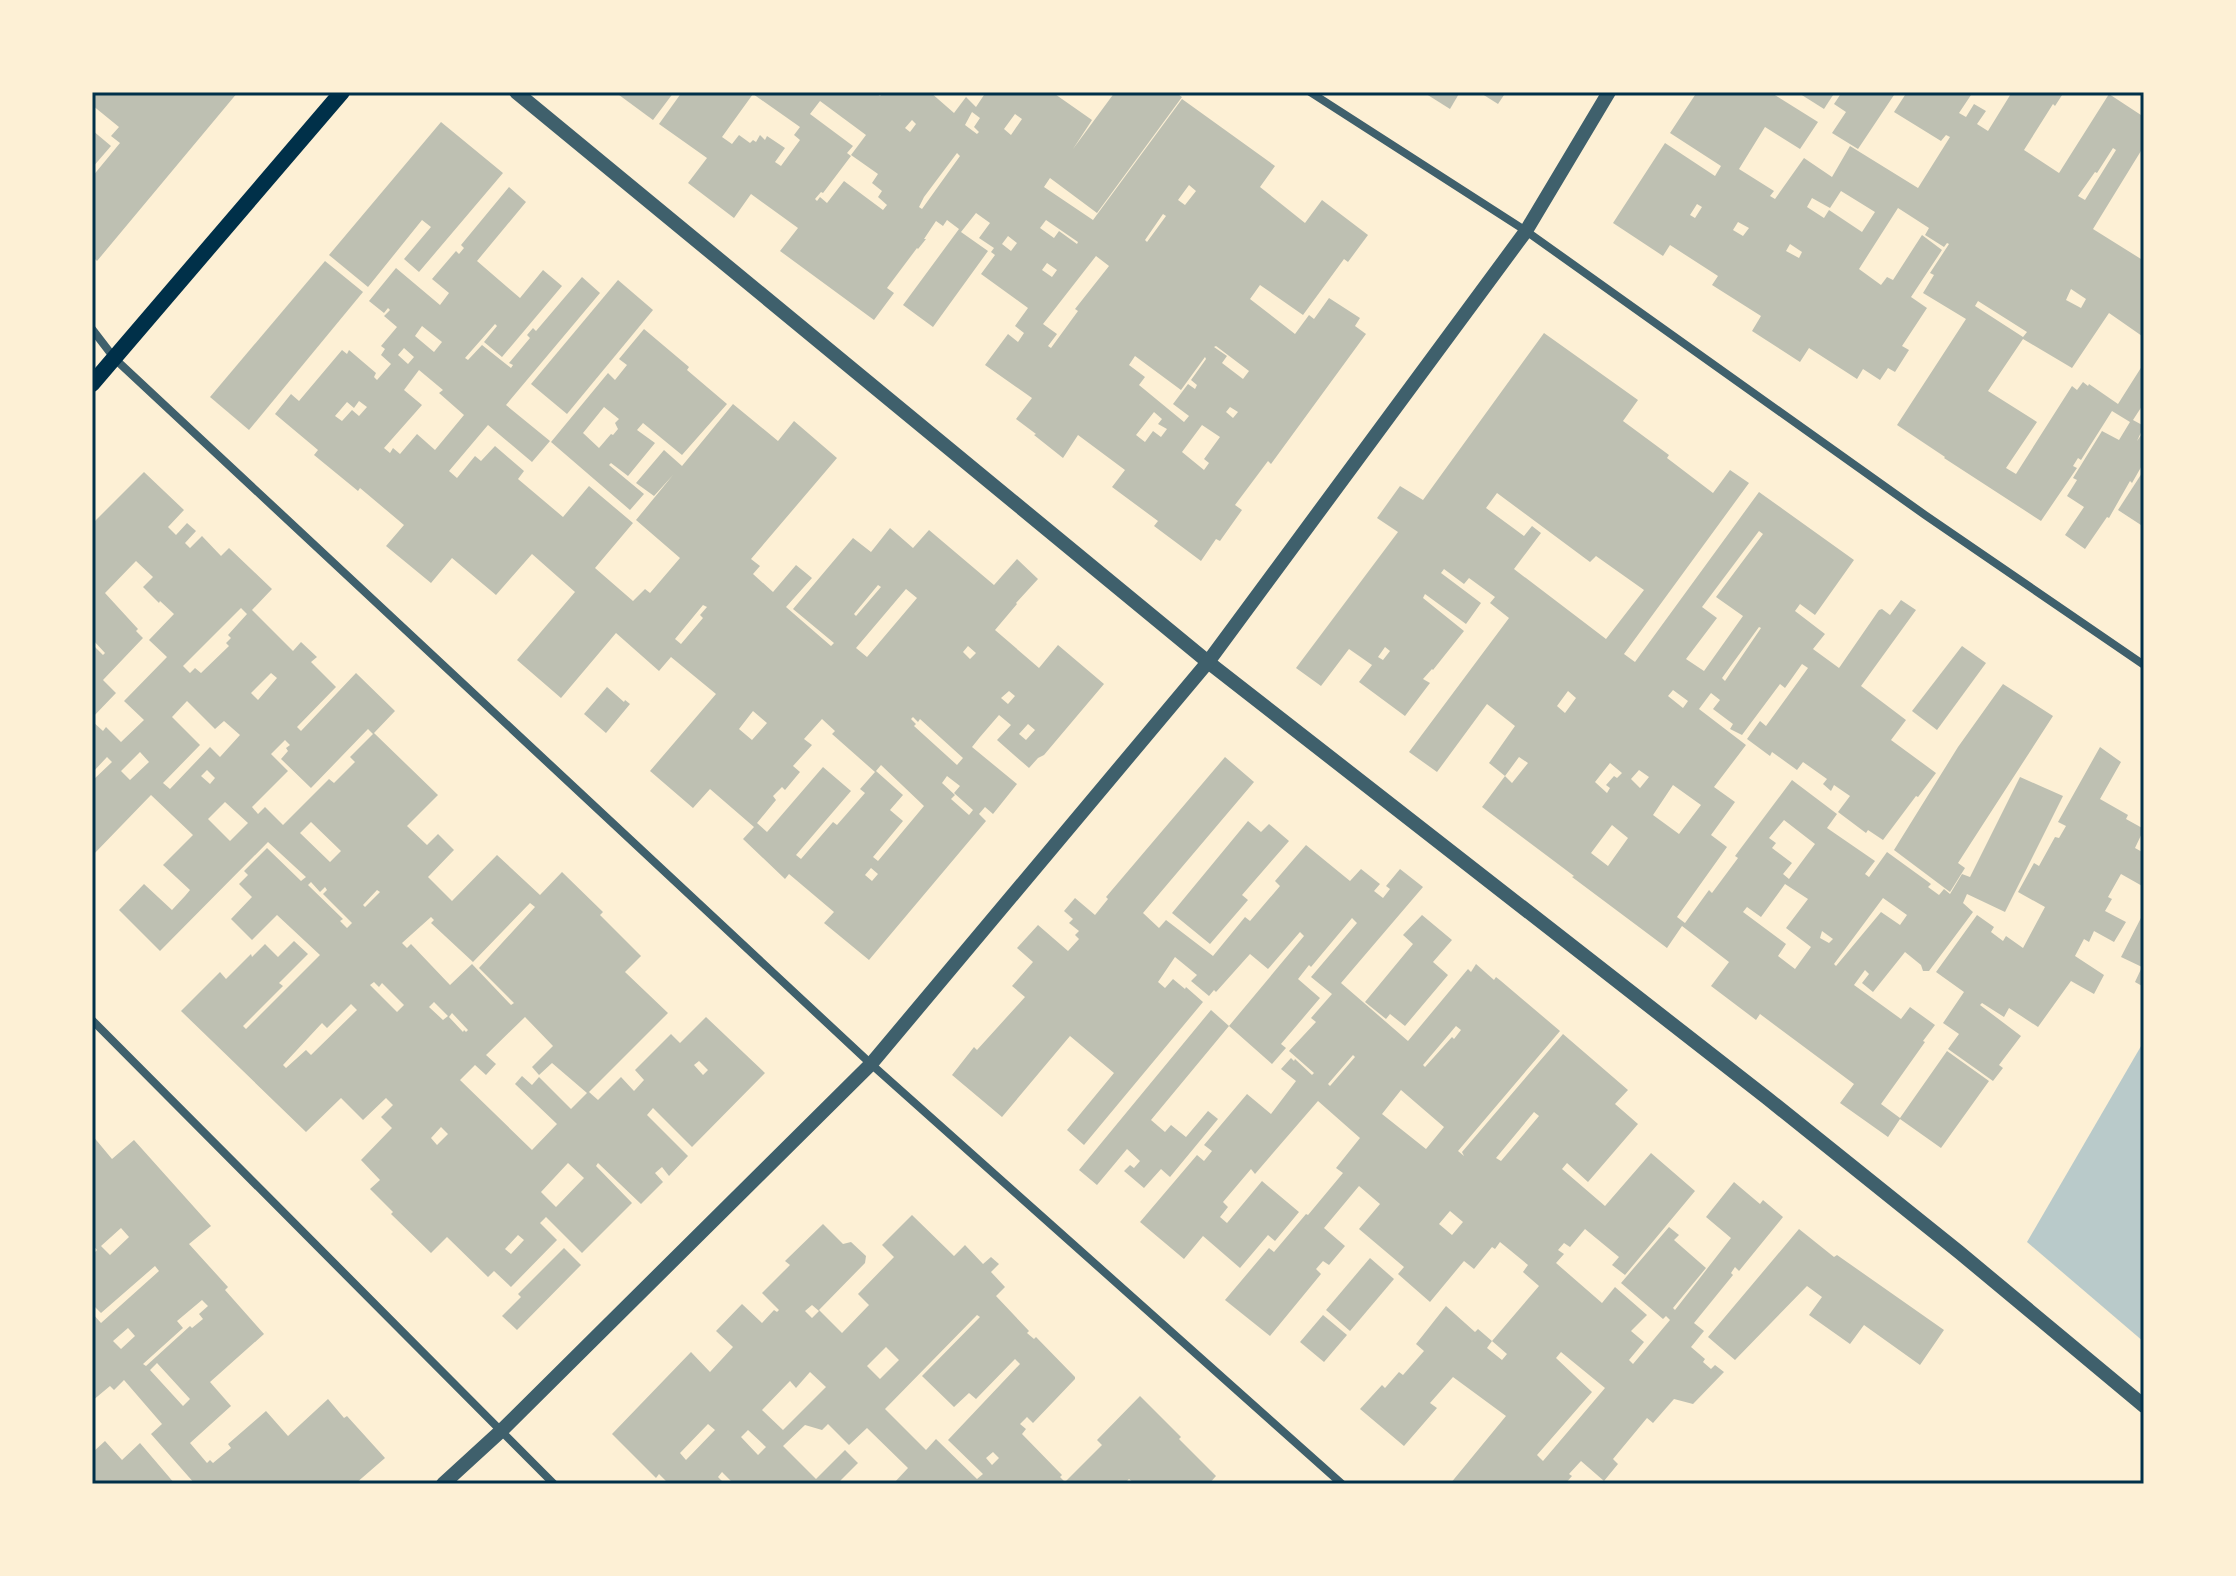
<svg xmlns="http://www.w3.org/2000/svg" width="2236" height="1576" font-family="Bitter,serif">
	<style>
		.green { fill: #b9caca }
		.building { fill: #bec0b2; fill-rule: evenodd }
		.lines { fill: none; stroke-linecap: round; stroke-linejoin: round }
		.minor { stroke: #3f606c; stroke-width: 8 }
		.tertiary { stroke: #3f606c; stroke-width: 14 }
		.secondary { stroke: #003049; stroke-width: 16 }
		.neatline { fill: none; stroke: #003049; stroke-width: 3 }
	</style>
	<rect width="100%" height="100%" fill="#fdf0d5"/>
	<path class="green" d="M2144,1041V1342L2027,1242Z"/>
	<g class="building">
		<path d="M92,92H238L97,261L92,256V177L120,143L111,136L119,127L92,105Z"/>
		<path d="M615,92H674L653,120Z"/>
		<path d="M682,92H874L880,96L882,94L880,92H930L954,113L966,97L976,107L986,92H1052L1092,120L1073,149L1115,92H1175L1182,97L1097,213L1050,178L1044,187L1093,220L1182,99L1275,166L1260,187L1305,223L1322,200L1368,235L1348,262L1344,259L1303,315L1260,285L1250,299L1295,334L1309,315L1314,319L1329,298L1360,318L1355,326L1366,334L1271,464L1268,461L1235,505L1242,510L1220,541L1216,539L1201,561L1154,526L1158,521L1112,487L1125,470L1078,435L1063,458L1034,435L1036,434L1016,419L1032,398L985,365L1008,334L1018,342L1024,333L1015,326L1028,308L981,274L995,255L991,252L994,248L979,238L990,223L976,213L961,232L988,251L933,327L903,305L959,229L947,220L943,226L936,221L924,239H926L918,249L917,248L887,288L894,293L874,320L780,251L798,228L751,194L734,218L688,183L707,158L659,124ZM753,94L800,127L794,135L800,140L781,166L775,162L785,148L767,136L765,140L760,135L756,142L753,140L750,143L739,135L732,144L722,137ZM820,101L866,135L851,155L878,174L872,183L882,191L878,197L887,205L883,210L844,181L827,203L820,197L817,201L815,199L821,192L823,193L851,156L847,153L853,146L810,114ZM972,112L980,118L974,127L979,132L977,134L965,125ZM1015,114L1022,119L1011,135L1004,129ZM912,120L916,124L910,132L905,128ZM957,153L960,156L922,209L919,207L924,197ZM1189,185L1196,191L1185,205L1178,200ZM1163,214L1166,216L1147,242L1145,240ZM1046,220L1078,242L1077,244L1059,231L1054,238L1040,228ZM1008,236L1017,243L1011,251L1002,244ZM1096,256L1109,266L1075,309L1078,311L1051,348L1048,346L1057,334L1043,324ZM1047,263L1057,270L1052,277L1042,270ZM1216,346L1249,371L1243,379L1222,363L1227,356L1214,347ZM1135,356L1181,390L1205,357L1206,359L1191,380L1197,385L1195,389L1188,384L1173,404L1189,416L1184,422L1139,385L1145,377L1129,365ZM1230,407L1238,412L1233,418L1226,412ZM1154,412L1162,419L1158,424L1167,429L1161,437L1153,431L1145,442L1136,435ZM1202,425L1220,437L1204,459L1209,463L1204,470L1182,452Z"/>
		<path d="M1423,92H1460L1450,109Z"/>
		<path d="M1479,92H1506L1498,104Z"/>
		<path d="M1697,92H1770L1818,122L1800,149L1765,127L1739,169L1774,191L1770,196L1775,199L1804,158L1832,177L1850,146L1918,188L1950,137L1946,135L1941,141L1894,112L1907,92H1973L1959,113L1966,117L1974,104L1986,111L1977,124L1988,131L2012,92H2064L2055,106L2053,104L2024,150L2059,173L2109,94L2144,117V146L2093,229L2141,259L2144,255V333L2142,336L2109,313L2072,368L2023,339L1988,391L2037,422L2006,468L2016,474L2072,386L2077,390L2083,382L2088,386L2089,384L2118,404L2144,363V403L2133,420L2144,426L2137,441L2144,431V462L2132,483L2130,481L2109,518L2107,517L2085,549L2065,535L2084,507L2067,496L2077,480L2073,478L2102,431L2119,440L2130,422L2112,411L2081,460L2078,458L2073,466L2077,468L2041,521L1944,458L1945,457L1897,425L1966,319L1923,293L1934,275L1930,273L1949,244L1947,243L1944,247L1925,235L1929,228L1898,208L1859,269L1881,285L1887,277L1893,280L1922,235L1942,250L1911,297L1927,308L1902,346L1909,350L1895,372L1888,368L1880,380L1863,369L1857,379L1809,348L1800,362L1752,331L1761,316L1712,285L1718,276L1670,245L1663,256L1613,223L1665,143L1715,176L1721,166L1670,133ZM2113,148L2116,150L2085,200L2078,196L2095,172L2097,173ZM1841,191L1875,212L1862,232L1829,210L1824,218L1807,207L1812,198L1830,208ZM1697,204L1702,207L1695,218L1690,215ZM1738,222L1749,228L1743,236L1733,230ZM1790,244L1802,252L1799,258L1786,251ZM2071,289L2086,299L2081,308L2066,300ZM1978,301L2027,332L2023,337L1975,306Z"/>
		<path d="M1797,92H1835L1824,109Z"/>
		<path d="M1842,92H1896L1858,149L1832,133L1846,112L1834,104Z"/>
		<path d="M441,122L503,173L419,272L404,259L431,227L422,220L368,287L329,255Z"/>
		<path d="M92,130L111,146L92,168Z"/>
		<path d="M509,187L526,202L477,261L520,298L543,270L562,286L502,357L484,342L497,326L495,324L465,358L468,360L482,345L511,368L513,365L509,363L530,338L527,335L533,328L536,331L582,277L600,293L506,405L550,441L532,462L488,425L449,471L457,478L475,456L481,461L495,446L524,471L518,479L563,517L589,486L633,523L595,568L633,601L645,589L650,593L680,558L636,520L673,475L654,496L636,483L664,450L682,466L733,404L778,441L794,421L837,458L751,559L760,566L753,574L773,592L796,565L812,578L786,607L831,646L834,643L793,609L853,538L871,552L890,528L913,548L929,530L994,585L1017,559L1038,579L1016,603L1017,604L995,630L1039,668L1058,645L1104,684L1044,755L1038,758L1029,768L997,740L1011,725L999,715L980,737L972,747L1017,784L993,814L985,807L979,814L986,821L869,960L824,923L834,912L789,874L785,879L743,839L754,827L710,789L693,808L650,771L716,694L671,657L659,671L616,633L561,698L517,660L575,592L532,554L496,595L452,558L431,583L386,546L404,525L360,488L358,491L314,455L318,450L275,414L291,394L299,401L342,350L347,354L349,350L376,373L374,377L377,380L391,364L381,355L385,349L381,346L397,327L384,316L390,310L388,308L384,313L369,301L396,268L440,305L449,293L432,279L456,251L459,254L464,248L461,245ZM422,326L442,342L434,352L415,336ZM404,348L414,357L408,364L398,355ZM419,370L443,390L439,393L464,415L435,450L417,434L400,454L393,448L390,453L384,448L422,405L404,390ZM359,401L367,407L359,416L352,410L342,421L335,416L347,402L354,408ZM878,585L881,587L856,616L854,614ZM906,589L917,598L867,657L856,648ZM703,605L707,607L700,615L703,618L681,644L675,639ZM968,646L976,653L970,659L963,652ZM1009,691L1015,696L1008,704L1001,698ZM753,711L767,723L752,740L739,729ZM913,717L918,722L920,719L963,758L957,765L914,726L916,724L911,719ZM822,719L835,731L832,734L875,772L860,789L865,793L837,825L833,822L801,859L796,855L851,791L823,767L767,832L757,823L776,800L773,796L782,787L785,790L800,772L793,766L812,745L804,739ZM1028,724L1035,730L1026,740L1019,734ZM881,765L924,806L878,861L873,857L903,821L890,810L903,795L876,771ZM947,776L960,786L954,793L973,810L969,815L951,799L955,795L942,783ZM871,868L878,874L872,881L865,875Z"/>
		<path d="M325,261L363,292L249,430L210,397Z"/>
		<path d="M618,280L653,310L567,414L531,384Z"/>
		<path d="M644,329L689,367L687,370L727,404L682,455L643,423L637,430L655,443L628,476L611,463L609,465L644,494L630,510L551,442L608,373L615,380L627,365L619,359ZM604,407L619,419L615,423L618,429L613,435L611,434L599,448L583,433Z"/>
		<path d="M1544,333L1638,400L1623,421L1669,455L1667,458L1713,493L1730,470L1749,483L1624,654L1635,662L1759,492L1854,560L1815,615L1800,604L1795,611L1825,634L1813,649L1839,668L1879,610L1882,609L1890,615L1901,600L1916,610L1861,686L1906,720L1891,740L1936,773L1918,797L1916,796L1883,840L1868,830L1866,833L1838,812L1850,796L1834,785L1831,791L1823,784L1827,779L1803,762L1797,770L1772,752L1770,756L1747,739L1760,721L1766,726L1808,668L1802,664L1785,688L1780,684L1742,735L1730,729L1733,724L1713,709L1720,700L1711,693L1699,709L1746,745L1714,787L1735,802L1711,835L1727,847L1677,917L1685,923L1709,890L1712,893L1738,858L1735,856L1792,780L1837,814L1827,828L1875,861L1865,874L1869,877L1887,852L1927,881L1931,884L1928,887L1939,895L1944,889L1950,894L1962,874L1970,877L2020,777L2063,796L2005,912L1967,894L1963,903L1973,912L1929,971H1923L1921,965L1905,952L1873,992L1862,983L1869,974L1865,970L1854,985L1901,1019L1910,1007L1935,1025L1923,1041L1925,1042L1881,1104L1900,1118L1947,1051L1989,1081L1941,1148L1900,1119L1888,1137L1840,1103L1854,1084L1760,1014L1756,1020L1711,986L1729,962L1682,926L1667,948L1572,877L1574,876L1482,807L1505,776L1512,783L1528,763L1519,757L1505,776L1489,763L1515,726L1487,704L1437,772L1409,752L1509,618L1490,603L1495,597L1469,578L1464,584L1444,569L1441,573L1481,603L1466,624L1425,594L1423,598L1464,631L1433,670L1432,669L1423,679L1430,683L1405,716L1359,682L1372,665L1349,649L1321,686L1296,668L1398,532L1377,518L1400,486L1423,500ZM1497,493L1590,562L1596,556L1644,590L1606,639L1514,569L1541,533L1532,526L1524,536L1486,508ZM1759,531L1763,534L1716,597L1743,616L1704,671L1686,659L1717,618L1702,607ZM1759,627L1761,628L1725,681L1722,678ZM1385,647L1390,651L1383,660L1378,657ZM1673,690L1688,701L1683,708L1668,696ZM1568,691L1576,698L1565,713L1557,706ZM1610,763L1622,773L1617,778L1614,776L1606,785L1610,788L1607,793L1595,782ZM1639,770L1649,777L1640,788L1631,779ZM1673,785L1701,805L1679,834L1653,815ZM1784,820L1815,844L1789,879L1783,874L1792,863L1772,848L1776,843L1769,838ZM1612,825L1628,838L1608,866L1591,853ZM1785,884L1808,899L1786,928L1811,947L1795,969L1778,956L1786,944L1743,912L1747,907L1761,917ZM1883,898L1907,915L1900,925L1881,912L1836,966L1834,964ZM1822,931L1833,939L1829,943L1820,938Z"/>
		<path d="M2144,470V527L2118,510Z"/>
		<path d="M144,472L184,510L168,527L176,535L187,523L196,531L185,543L190,548L202,536L221,556L229,548L272,589L252,610L293,651L301,642L317,657L311,662L336,687L297,727L301,731L356,673L395,711L374,733L438,795L407,826L427,845L438,834L454,850L428,877L452,901L497,855L540,895L562,872L603,912L600,915L641,956L625,972L668,1013L589,1092L598,1100L621,1077L634,1091L644,1080L635,1070L671,1034L680,1043L706,1017L765,1073L692,1147L653,1108L647,1115L688,1156L669,1176L662,1167L655,1173L663,1182L641,1204L598,1163L596,1166L632,1203L582,1253L546,1217L540,1223L557,1240L511,1287L494,1271L488,1277L447,1237L431,1253L391,1214L393,1212L370,1189L380,1180L361,1160L392,1128L381,1117L393,1105L386,1098L363,1120L341,1098L306,1132L181,1011L220,972L226,979L251,954L252,957L265,944L278,957L294,941L308,954L279,983L283,986L243,1026L246,1029L320,955L277,915L252,940L231,919L252,897L239,884L248,875L244,871L267,848L301,881L306,877L268,842L160,951L119,910L144,884L172,910L185,896L190,890L163,865L193,835L151,795L92,856V781L112,762L107,757L92,773V721L103,731L106,727L121,742L144,720L124,701L167,657L149,640L174,614L160,601L159,603L143,587L153,577L136,561L105,593L138,629L136,631L143,638L103,680L116,693L92,718V644L103,655L105,653L92,639V524ZM241,608L247,614L228,635L231,638L226,643L229,646L201,673L195,668L190,673L183,666ZM271,673L277,678L258,700L251,693ZM187,701L215,729L224,721L240,735L220,757L210,747L170,789L163,783L200,745L172,717ZM368,729L373,734L350,757L355,762L334,783L329,779L283,825L265,807L258,814L252,807L288,771L271,754L285,740L290,745L286,748L288,751L281,759L311,788ZM140,752L149,762L130,780L121,771ZM207,770L215,778L210,784L201,776ZM225,802L248,823L230,841L208,819ZM311,822L341,851L330,862L300,833ZM311,882L320,892L325,887L327,890L323,894L352,923L347,928L340,921L343,919L308,885ZM377,890L380,892L365,907L363,905ZM530,903L535,907L479,968L514,1003L511,1005L472,964L450,985L411,944L407,948L402,943L431,917L434,920L431,923L473,962ZM374,982L379,987L382,983L404,1005L397,1012L370,985ZM434,1002L448,1016L443,1020L429,1007ZM351,1004L357,1010L311,1055L306,1050L286,1068L283,1065L322,1023L327,1028ZM452,1013L468,1030L466,1032L464,1030L463,1032L449,1017ZM525,1017L553,1046L532,1067L539,1075L552,1063L587,1093L571,1109L539,1077L532,1085L522,1076L515,1084L557,1124L532,1150L460,1080L475,1065L486,1075L496,1064L486,1055ZM699,1061L708,1070L703,1075L694,1065ZM441,1127L448,1134L437,1145L431,1138ZM568,1163L584,1178L556,1207L541,1192ZM518,1235L524,1240L511,1254L505,1249Z"/>
		<path d="M1962,646L1986,663L1937,730L1912,711Z"/>
		<path d="M2003,684L2053,716L1958,863L1965,868L1950,892L1894,850L1958,747Z"/>
		<path d="M607,687L624,702L625,700L630,704L606,733L584,714Z"/>
		<path d="M2100,747L2121,762L2100,799L2128,815L2126,819L2144,829L2135,848L2144,853V887L2121,874L2108,897L2112,899L2105,911L2126,922L2114,942L2094,931L2089,942L2084,939L2075,956L2104,975L2094,994L2071,981L2038,1027L2009,1008L2004,1017L1982,1003L1980,1005L2021,1036L1999,1065L2003,1068L1993,1081L1948,1049L1959,1034L1943,1023L1964,992L1936,972L1977,915L1994,927L1991,932L2003,941L2006,936L2023,948L2045,907L2018,892L2034,863L2039,866L2055,837L2059,838L2066,826L2058,822Z"/>
		<path d="M1225,757L1254,782L1143,913L1159,928L1166,920L1213,956L1245,917L1250,921L1280,886L1275,881L1306,845L1350,881L1361,869L1380,884L1374,891L1383,898L1390,889L1386,886L1400,869L1423,887L1341,983L1408,1041L1468,969L1471,972L1476,964L1494,980L1496,977L1501,981L1560,1031L1458,1151L1464,1156L1462,1152L1563,1034L1628,1090L1615,1104L1638,1124L1588,1182L1567,1163L1562,1169L1605,1206L1651,1153L1695,1191L1625,1275L1612,1265L1619,1257L1585,1229L1570,1247L1564,1243L1558,1250L1564,1254L1556,1263L1602,1303L1615,1287L1647,1315L1631,1331L1644,1342L1629,1360L1633,1364L1670,1320L1666,1316L1663,1319L1621,1283L1669,1227L1679,1235L1674,1240L1706,1268L1673,1308L1675,1310L1731,1238L1706,1217L1734,1182L1760,1204L1763,1200L1783,1217L1739,1271L1735,1267L1731,1273L1733,1275L1694,1323L1704,1331L1691,1347L1705,1359L1703,1362L1711,1369L1715,1365L1724,1372L1693,1404L1674,1399L1653,1423L1647,1418L1613,1459L1618,1464L1604,1481L1581,1461L1569,1474L1572,1476L1565,1484H1450L1506,1416L1453,1377L1430,1403L1437,1408L1404,1446L1360,1409L1382,1385L1385,1388L1399,1372L1403,1375L1424,1351L1416,1344L1446,1306L1475,1332L1478,1329L1492,1341L1487,1348L1502,1360L1507,1354L1492,1341L1539,1286L1523,1272L1528,1265L1500,1242L1495,1249L1492,1247L1474,1269L1464,1261L1430,1302L1398,1274L1404,1267L1359,1229L1380,1204L1359,1186L1324,1228L1345,1246L1329,1265L1323,1261L1316,1269L1321,1274L1270,1336L1225,1300L1269,1248L1274,1252L1306,1214L1308,1215L1343,1173L1336,1168L1360,1138L1318,1101L1255,1174L1251,1169L1223,1202L1228,1207L1220,1217L1227,1223L1262,1181L1299,1212L1275,1241L1268,1235L1240,1268L1203,1236L1184,1259L1140,1222L1197,1155L1204,1161L1212,1151L1204,1145L1247,1094L1271,1114L1296,1081L1281,1069L1291,1058L1294,1061L1295,1059L1312,1075L1314,1073L1289,1051L1316,1022L1311,1018L1332,994L1311,977L1357,923L1352,918L1311,967L1309,965L1298,979L1320,998L1281,1044L1286,1048L1272,1064L1229,1026L1304,936L1300,932L1268,969L1250,954L1216,992L1214,990L1209,996L1191,981L1197,975L1175,957L1158,982L1165,988L1173,979L1185,989L1186,987L1203,1002L1084,1145L1067,1130L1114,1073L1070,1036L1002,1117L952,1075L974,1047L977,1050L1025,997L1012,986L1033,962L1017,948L1038,925L1068,951L1079,939L1075,935L1079,931L1069,923L1073,919L1064,911L1075,898L1095,915L1108,899L1106,897ZM1456,1026L1461,1030L1454,1039L1452,1037L1425,1067L1423,1065ZM1353,1055L1355,1057L1330,1086L1328,1084ZM1401,1090L1444,1127L1426,1149L1382,1114ZM1534,1112L1539,1116L1501,1161L1496,1158ZM1450,1211L1463,1222L1452,1235L1439,1224ZM1561,1352L1605,1388L1543,1461L1537,1455L1592,1392L1556,1358Z"/>
		<path d="M1248,821L1261,832L1269,824L1289,841L1242,895L1248,900L1210,944L1172,913Z"/>
		<path d="M2144,912V987L2135,982L2142,967L2121,957Z"/>
		<path d="M1422,915L1452,940L1433,962L1448,975L1405,1026L1390,1014L1386,1019L1365,1002L1413,944L1403,935Z"/>
		<path d="M1211,1010L1229,1026L1151,1120L1165,1132L1171,1125L1186,1137L1208,1111L1218,1119L1170,1177L1161,1169L1144,1188L1124,1171L1130,1165L1134,1168L1140,1161L1127,1149L1097,1185L1079,1170Z"/>
		<path d="M92,1135L112,1159L134,1140L211,1226L189,1244L228,1287L225,1290L264,1334L210,1382L231,1406L190,1443L207,1463L210,1460L213,1463L231,1448L228,1444L266,1411L288,1436L328,1399L344,1418L347,1416L385,1458L355,1484H195L151,1434L162,1424L124,1380L114,1390L110,1386L92,1401V1313L101,1323L159,1271L155,1266L101,1313L92,1304V1255L97,1250L92,1244ZM121,1228L129,1237L110,1255L101,1246ZM202,1300L208,1306L199,1314L203,1319L192,1328L190,1326L146,1366L143,1364L183,1328L177,1321ZM128,1328L135,1336L121,1349L113,1341ZM157,1363L190,1399L183,1406L150,1370Z"/>
		<path d="M912,1215L954,1256L965,1245L983,1264L991,1257L999,1264L991,1272L1005,1287L996,1296L1029,1331L1027,1333L1034,1339L1036,1337L1075,1377V1379L1033,1423L1027,1417L1020,1424L1026,1429L1022,1434L1062,1475L1060,1477L1065,1482L1102,1445L1097,1440L1140,1396L1181,1437L1179,1439L1216,1476L1209,1484H1135L1129,1479L1124,1484H893L908,1468L867,1428L849,1445L828,1424L822,1430L805,1425L783,1446L816,1479L845,1450L858,1463L840,1481L843,1484H730L732,1482L722,1472L718,1477L725,1484H669L659,1474L656,1478L612,1434L691,1352L710,1372L733,1347L716,1331L742,1304L762,1323L774,1310L777,1312L779,1310L762,1293L790,1265L785,1261L823,1224L843,1244L851,1242L866,1256L865,1263L819,1310L842,1333L869,1305L858,1294L894,1257L882,1245ZM812,1305L819,1311L812,1318L805,1311ZM977,1315L980,1317L922,1376L954,1407L969,1393L976,1399L1015,1359L1020,1364L948,1440L983,1474L977,1479L936,1439L926,1450L885,1409ZM886,1347L899,1360L880,1379L867,1366ZM810,1372L826,1387L783,1430L762,1410L790,1381L796,1388ZM708,1424L715,1430L686,1460L680,1453ZM748,1430L766,1447L758,1455L741,1437ZM993,1452L999,1458L992,1465L986,1458Z"/>
		<path d="M1799,1229L1834,1257L1837,1255L1944,1330L1920,1365L1864,1325L1850,1344L1809,1315L1822,1297L1807,1286L1735,1360L1708,1337Z"/>
		<path d="M564,1248L581,1265L517,1330L502,1316L521,1297L518,1294Z"/>
		<path d="M1370,1258L1394,1279L1350,1331L1326,1310Z"/>
		<path d="M1323,1315L1347,1335L1324,1362L1300,1342Z"/>
		<path d="M105,1441L122,1460L140,1443L175,1484H92V1453Z"/>
	</g>
	<g class="lines">
		<g class="minor">
			<path d="M1310,92L1526,231L1925,515L2144,665"/>
			<path d="M92,329L115,359L871,1064L1342,1484"/>
			<path d="M92,1020L554,1484"/>
		</g>
		<g class="tertiary">
			<path d="M516,92L1208,662L1767,1098L1959,1252L2144,1406"/>
			<path d="M443,1484L502,1430L871,1064L1208,662L1526,231L1609,92"/>
		</g>
		<path class="secondary" d="M92,384L342,92"/>
	</g>
	<rect width="2236" height="1576" fill="none" stroke="#fdf0d5" stroke-width="188"/>
	<rect x="94" y="94" width="2048" height="1388" class="neatline"/>
</svg>
